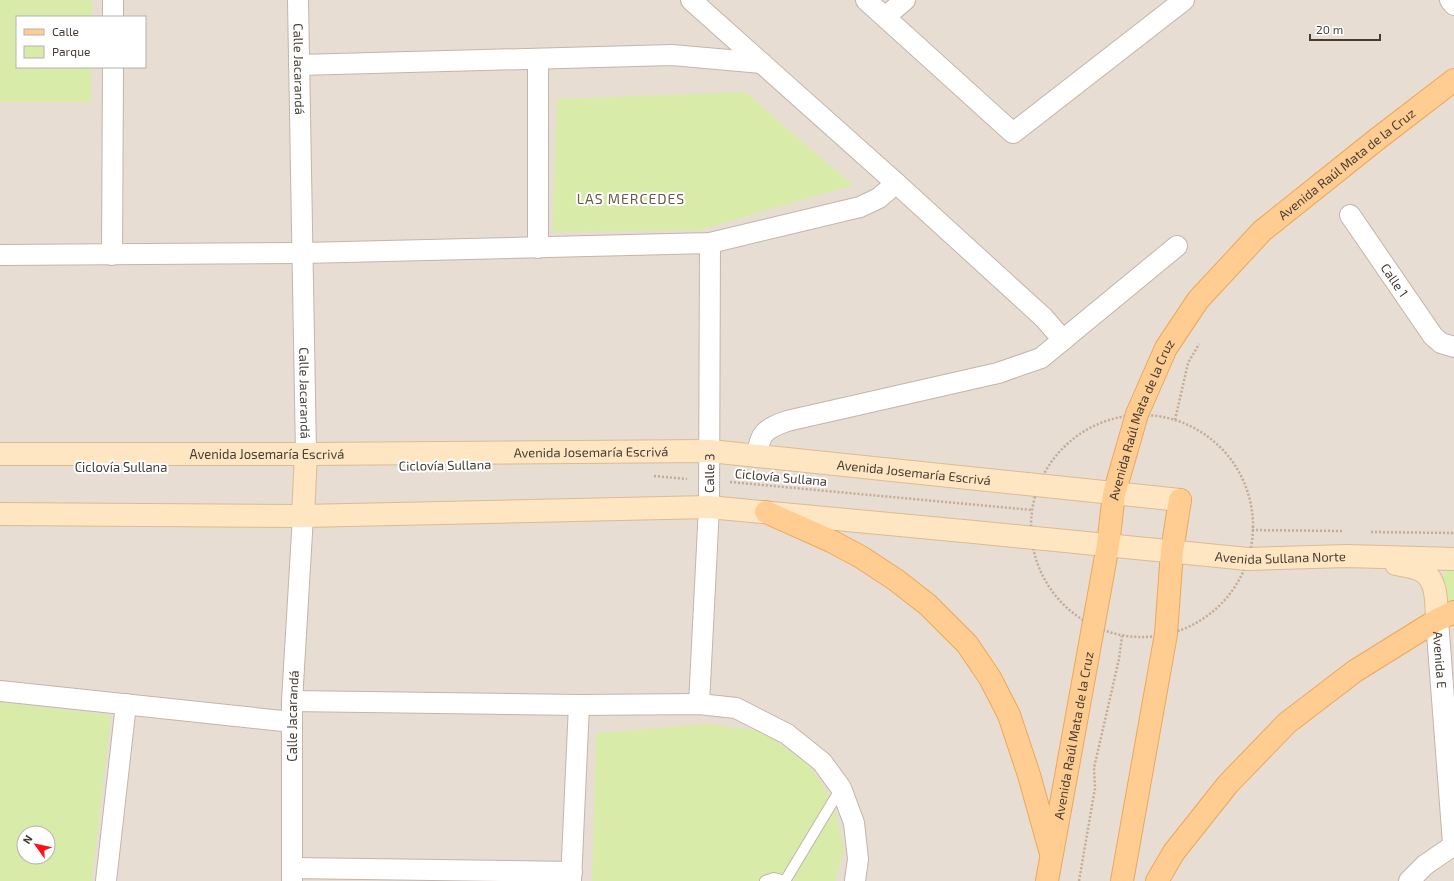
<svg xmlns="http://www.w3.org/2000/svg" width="1454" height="881" font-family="'Exo 2',sans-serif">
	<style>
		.residential { fill: #e8ddd2; fill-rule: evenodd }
		.green { fill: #d9eba9; fill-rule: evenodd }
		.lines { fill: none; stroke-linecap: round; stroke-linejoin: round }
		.service-casing { stroke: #c3b5a9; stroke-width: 12 }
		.minor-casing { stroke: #c3b5a9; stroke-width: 22 }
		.tertiary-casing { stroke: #c3b5a9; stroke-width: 24 }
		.secondary-casing { stroke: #dbbb92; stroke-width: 24 }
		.primary-casing { stroke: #eda759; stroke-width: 24 }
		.path { stroke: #c3ab96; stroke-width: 2.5; stroke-dasharray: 2 2; stroke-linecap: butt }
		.service { stroke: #fff; stroke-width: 10 }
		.minor { stroke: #fff; stroke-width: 20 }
		.tertiary { stroke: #fff; stroke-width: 22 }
		.secondary { stroke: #ffe6c3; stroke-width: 22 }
		.primary { stroke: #ffcd92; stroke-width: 22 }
		.labels { text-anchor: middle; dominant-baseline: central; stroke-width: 4; stroke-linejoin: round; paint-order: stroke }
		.street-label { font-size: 13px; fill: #463c34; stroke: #fff }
		.neighbourhood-label { font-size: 14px; letter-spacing: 1px; fill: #6a584a; stroke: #fff }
	</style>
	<rect width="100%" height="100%" fill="#f4ece4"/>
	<path class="residential" d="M0,0H1454V881H0ZM17,17H145V67H17ZM24,833H48V857H24Z"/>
	<g class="green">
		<path d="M0,0H92V17H17V67H91V102H0Z"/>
		<path d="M745,92L853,185L700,230L552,232L557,99Z"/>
		<path d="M1454,567V609H1449C1445,596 1434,573 1454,567Z"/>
		<path d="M0,702L111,715L92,881H0ZM24,833H48V857H24Z"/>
		<path d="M707,724L762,731L810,766L833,801L844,848L836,881H592L596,733Z"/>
	</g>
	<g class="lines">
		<g class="service-casing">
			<g id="service">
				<path d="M765,881L774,878L785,881"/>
				<path d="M785,881L841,788"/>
			</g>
		</g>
		<g class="minor-casing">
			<g id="minor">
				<path id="s1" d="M298,0L306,454"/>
				<path d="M691,0L896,183L1044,318L1063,340"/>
				<path d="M866,0L1013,133L1184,0"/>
				<path d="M1450,0L1454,5"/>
				<path d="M113,17V0"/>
				<path d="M885,17L905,0"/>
				<path d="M538,59V248"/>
				<path d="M299,65L672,55L762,63"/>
				<path id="s2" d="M1350,215L1433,336L1441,343L1454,347"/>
				<path d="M0,255L303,253L710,243L860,207L879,198L896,183"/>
				<path d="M112,255L113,67"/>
				<path d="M757,457C759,433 765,429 787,421L998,373L1041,358L1177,246"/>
				<path d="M0,691L292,722"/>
				<path d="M292,701L579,705L699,704L736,708L787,734L822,762L841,788L854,823L858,859L855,881"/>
				<path id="s3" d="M699,704L709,507L710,243"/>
				<path d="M292,868L572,872"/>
				<path d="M106,881L126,704"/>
				<path id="s4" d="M292,881V701L303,516"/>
				<path d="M571,881L579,705"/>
				<path d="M1409,881L1425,865L1454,845"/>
			</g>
		</g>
		<g class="tertiary-casing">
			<g id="tertiary">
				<path id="s5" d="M1437,620L1454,843"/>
			</g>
		</g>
		<g class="secondary-casing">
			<g id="secondary">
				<path id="s6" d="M0,454H306L710,451L1180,500"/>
				<path id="s7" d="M0,514L303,516L709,507L974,532L1248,559L1347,556L1454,559"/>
				<path d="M303,516L306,454"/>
				<path d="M1396,564C1405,566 1418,567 1425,573C1438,583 1436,606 1437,620"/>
			</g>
		</g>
		<g class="primary-casing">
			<g id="primary">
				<path d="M766,512L831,541L861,557L896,580L928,605L967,644L990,678L1009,715L1029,775L1050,850"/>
				<path id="s8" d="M1047,881L1108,545L1114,494L1137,414L1166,348L1198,300L1262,231L1376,140L1454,80"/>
				<path d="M1122,881L1166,634L1172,551L1180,500"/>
				<path d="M1157,881L1174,852L1228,784L1287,723L1355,671L1437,620L1454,612"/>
			</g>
		</g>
		<g class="path">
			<circle cx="1142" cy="526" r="111"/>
			<path d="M1175,420L1188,363L1199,344"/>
			<path d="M654,476L687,479"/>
			<path d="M730,482L1032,510"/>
			<path d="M1252,530L1342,531"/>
			<path d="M1371,532L1454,533"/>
			<path d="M1079,881L1095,788L1094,768L1119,659L1122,636"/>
		</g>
		<use href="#service" class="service"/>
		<use href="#minor" class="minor"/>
		<use href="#tertiary" class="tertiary"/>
		<use href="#secondary" class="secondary"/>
		<use href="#primary" class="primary"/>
	</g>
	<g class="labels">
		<g class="street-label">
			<text stroke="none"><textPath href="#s1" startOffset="69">Calle Jacarandá</textPath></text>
			<text stroke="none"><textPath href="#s8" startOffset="808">Avenida Raúl Mata de la Cruz</textPath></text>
			<text stroke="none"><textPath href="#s2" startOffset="79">Calle 1</textPath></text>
			<text stroke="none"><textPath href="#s1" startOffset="393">Calle Jacarandá</textPath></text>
			<text stroke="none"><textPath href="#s8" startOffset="472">Avenida Raúl Mata de la Cruz</textPath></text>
			<text stroke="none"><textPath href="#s6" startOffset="591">Avenida Josemaría Escrivá</textPath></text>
			<text stroke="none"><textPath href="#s6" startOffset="267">Avenida Josemaría Escrivá</textPath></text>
			<text transform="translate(445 465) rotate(-1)">Ciclovía Sullana</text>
			<text x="121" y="467">Ciclovía Sullana</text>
			<text stroke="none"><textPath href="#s6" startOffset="915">Avenida Josemaría Escrivá</textPath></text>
			<text stroke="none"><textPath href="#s3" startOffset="231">Calle 3</textPath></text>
			<text transform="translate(781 477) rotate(5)">Ciclovía Sullana</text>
			<text stroke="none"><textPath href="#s7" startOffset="1283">Avenida Sullana Norte</textPath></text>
			<text stroke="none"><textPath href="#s5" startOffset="40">Avenida E</textPath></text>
			<text stroke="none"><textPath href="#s4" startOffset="165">Calle Jacarandá</textPath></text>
			<text stroke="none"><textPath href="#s8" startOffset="148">Avenida Raúl Mata de la Cruz</textPath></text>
		</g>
		<g class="neighbourhood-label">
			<text x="631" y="198">LAS MERCEDES</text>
		</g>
	</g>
	<rect x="16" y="16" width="130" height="52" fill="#ffffff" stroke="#b5b1ae"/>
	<rect x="24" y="29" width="20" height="6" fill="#ffcd92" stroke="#b5b1ae"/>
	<text x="52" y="36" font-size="12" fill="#463c34">Calle</text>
	<rect x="24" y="46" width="20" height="12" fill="#d9eba9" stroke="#b5b1ae"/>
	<text x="52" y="56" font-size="12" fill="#463c34">Parque</text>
	<g transform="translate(36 845) rotate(303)"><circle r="19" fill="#ffffff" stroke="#b5b1ae"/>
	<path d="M0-3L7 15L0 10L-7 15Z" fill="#ff1015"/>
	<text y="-6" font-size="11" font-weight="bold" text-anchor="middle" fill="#463c34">N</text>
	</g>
	<path d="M1310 34v6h70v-6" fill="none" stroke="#463c34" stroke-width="2"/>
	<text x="1316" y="34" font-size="12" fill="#463c34" stroke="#ffffff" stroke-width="3" paint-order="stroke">20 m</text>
</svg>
